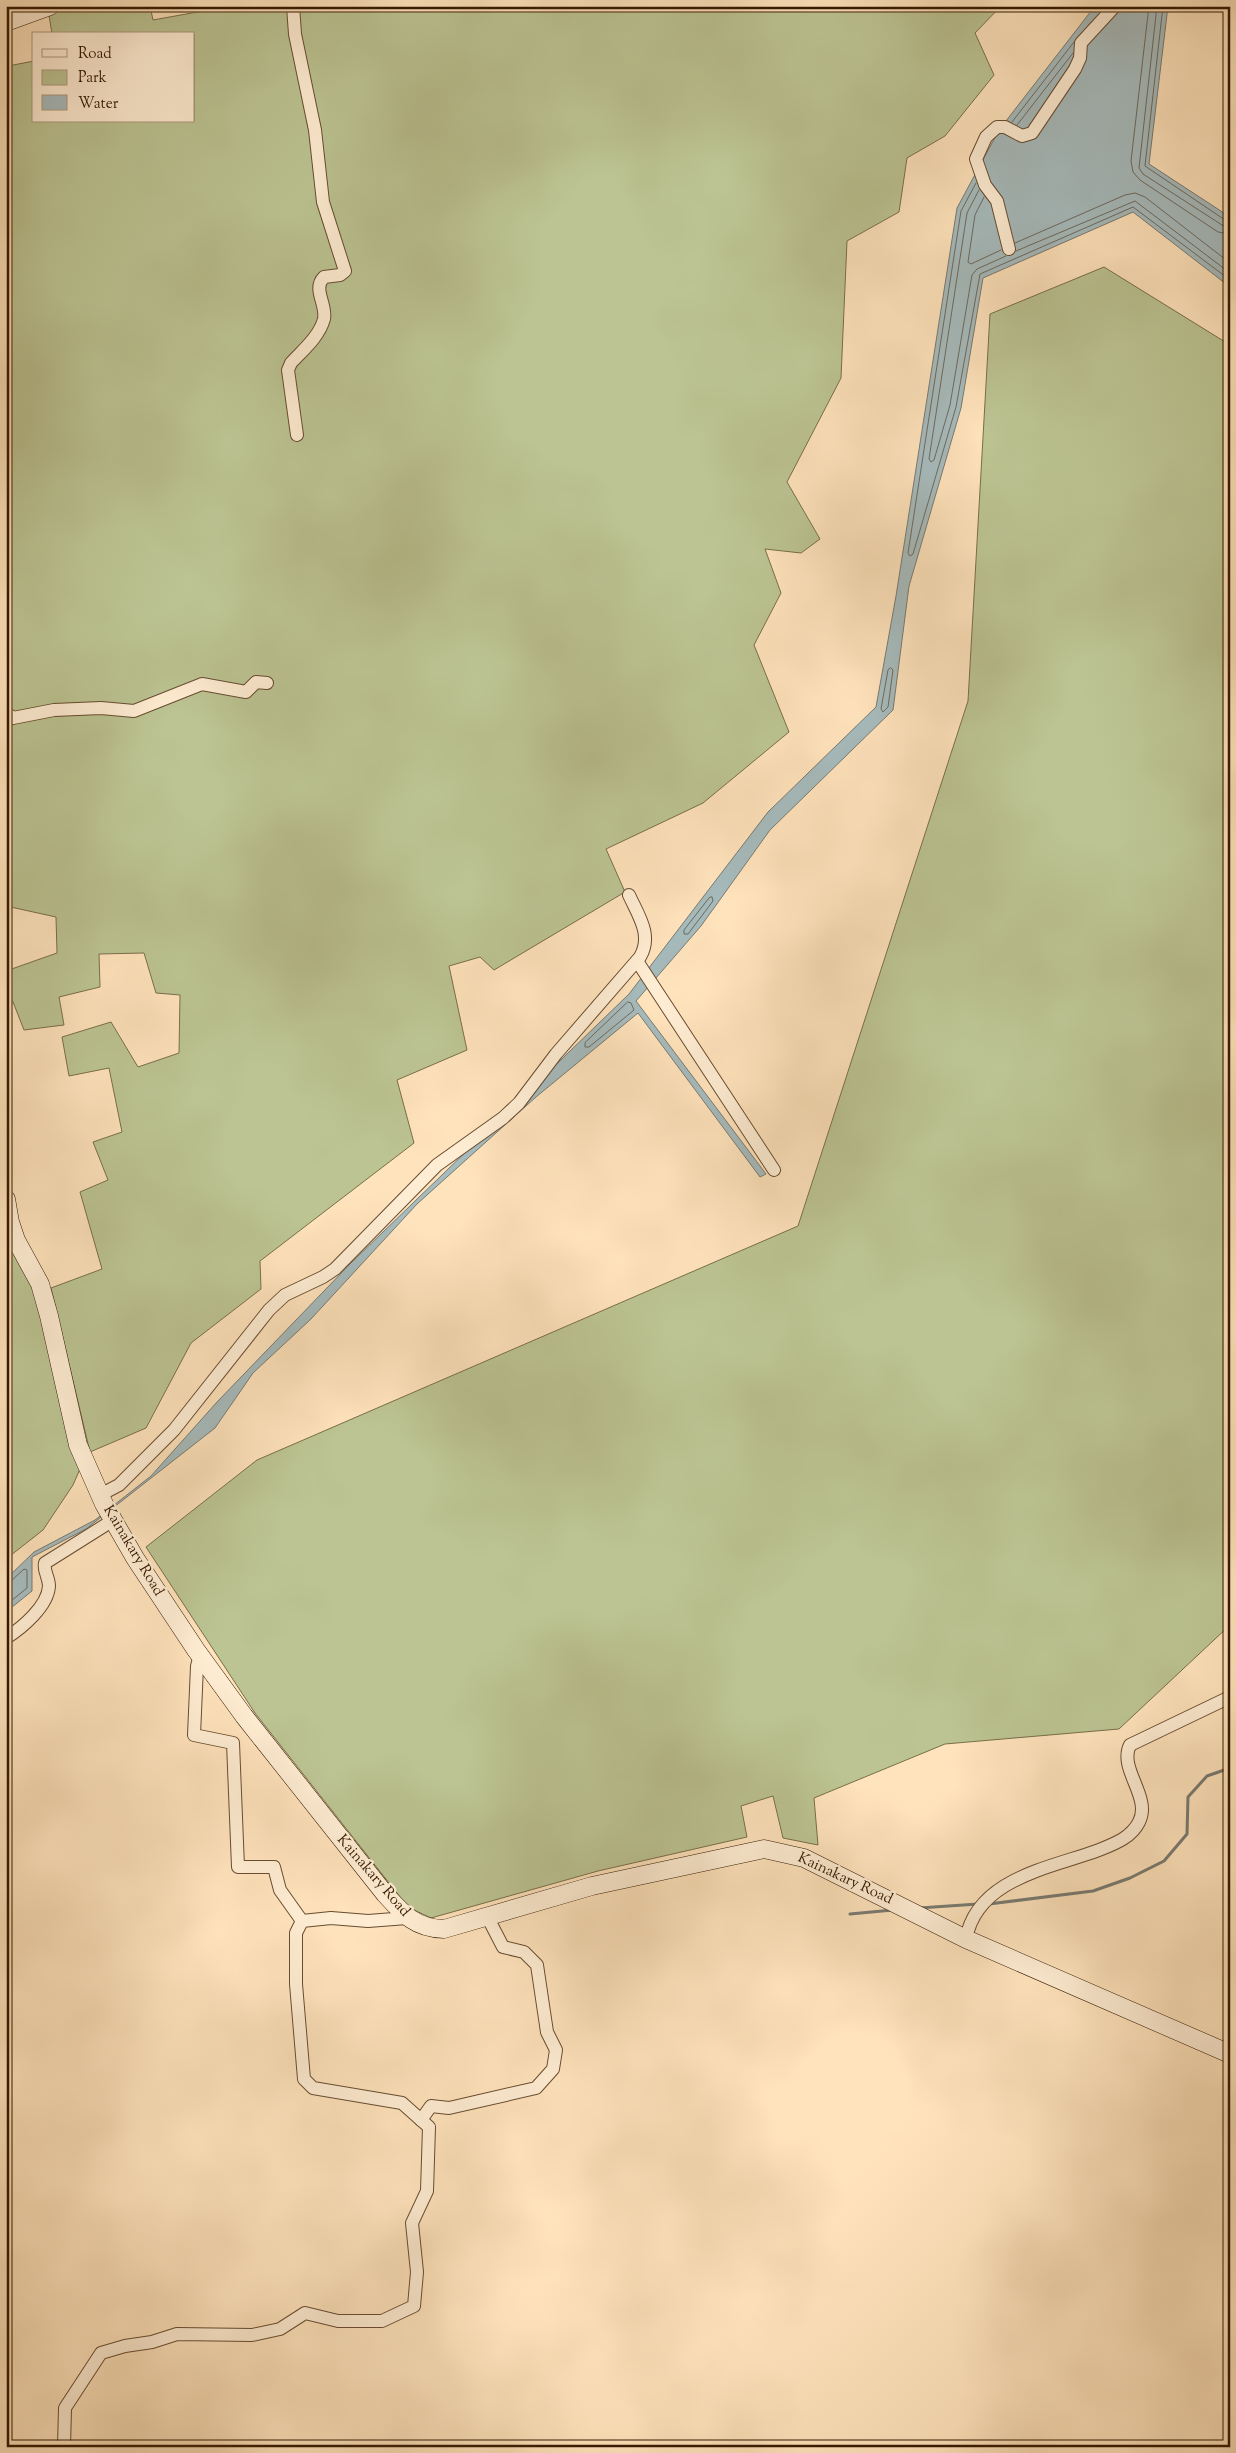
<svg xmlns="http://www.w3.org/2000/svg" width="1236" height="2453" font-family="'Sorts Mill Goudy',serif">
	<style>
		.green { fill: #bcc493; stroke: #786e4a }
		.water { fill: #a6bbbd; stroke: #787a72 }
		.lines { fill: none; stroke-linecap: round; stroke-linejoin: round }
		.shore { stroke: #6d6a5f; stroke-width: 1 }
		.stream { stroke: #787a72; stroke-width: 3 }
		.minor-casing { stroke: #674c30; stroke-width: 14 }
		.secondary-casing { stroke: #341901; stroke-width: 19 }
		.minor { stroke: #ffedd3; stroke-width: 12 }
		.secondary { stroke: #ffedd3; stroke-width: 18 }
		.labels { text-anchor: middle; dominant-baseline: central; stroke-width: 4.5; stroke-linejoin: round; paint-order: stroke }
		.street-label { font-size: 15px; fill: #341901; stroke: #ffedd3 }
	</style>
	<rect width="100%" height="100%" fill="#ffe3bc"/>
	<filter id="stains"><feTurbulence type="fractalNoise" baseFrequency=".004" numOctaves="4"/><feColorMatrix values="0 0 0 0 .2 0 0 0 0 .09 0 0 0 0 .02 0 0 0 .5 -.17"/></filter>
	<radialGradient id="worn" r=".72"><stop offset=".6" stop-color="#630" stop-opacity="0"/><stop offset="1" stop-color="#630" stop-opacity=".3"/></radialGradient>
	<g class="green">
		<path d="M68,6H150L153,20L214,9L213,6H1001L975,33L994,75L945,136L907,158L899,212L847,241L841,378L787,482L820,539L801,553L765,549L781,593L754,645L789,732L703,803L606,849L625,892L494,970L480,957L449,966L467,1050L397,1080L414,1143L260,1261L261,1289L191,1343L146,1428L90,1452L51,1288L102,1269L80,1192L108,1180L93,1142L122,1132L109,1068L69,1076L62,1037L111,1022L138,1067L179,1053L180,995L156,993L144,953L99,954L100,987L59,997L64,1025L24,1030L6,984V971L57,953L56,917L6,906V61L8,66L34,61V121H194V34H52L49,15Z"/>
		<path d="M1104,267L1230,345V1625L1119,1729L945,1744L814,1798L818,1845L783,1838L773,1796L741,1806L747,1837L598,1871L431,1918L408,1907L255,1713L146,1547L257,1460L798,1226L968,701L990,314Z"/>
		<path d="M6,1238L36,1289L80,1469L73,1485L43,1530L6,1559Z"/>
	</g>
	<path class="water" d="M1095,6H1168L1149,164L1230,217V287L1133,212L983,278L961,408L909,586L893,710L770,830L701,926L636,1001L766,1174L760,1177L638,1013L536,1097L417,1204L311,1319L253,1373L215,1428L86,1529L32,1557V1591L6,1612V1579L34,1552L95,1520L151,1476L217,1402L351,1263L629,994L768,812L876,707L896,596L957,208L999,130Z"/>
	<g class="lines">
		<g class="shore">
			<path d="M1149,6L1131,161L1133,172L1140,180L1218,232L1230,234"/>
			<path d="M1157,6L1139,168L1143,174L1222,225L1230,227"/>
			<path d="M1163,6L1145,166L1225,220L1230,221"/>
			<path d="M1012,122L1074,42"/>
			<path d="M1017,125L1073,53"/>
			<path d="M976,183L961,211L908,553L910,556L913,554L956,407L980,274L1133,207L1230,280"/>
			<path d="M979,190L967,213L929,459L931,462L934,460L950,405L972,275L977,269L1006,256"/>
			<path d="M984,197L975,215L968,262L971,264L1001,250"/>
			<path d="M1015,243L1125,195L1135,193L1145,197L1230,263"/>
			<path d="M1016,251L1135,201L1230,273"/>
			<path d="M891,668L893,670L888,707L883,712L881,709L888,670Z"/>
			<path d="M712,897L713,901L688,934H684V930L709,898Z"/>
			<path d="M628,1002L631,1003L634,1010L589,1047H585V1043Z"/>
			<path d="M6,1582L11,1581L24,1569L27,1570V1588L6,1605"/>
		</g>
		<g class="stream">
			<path d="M989,1904L1093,1891L1130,1878L1164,1861L1187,1834L1188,1797L1207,1776L1230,1768"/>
			<path d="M919,1908L978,1904"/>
			<path d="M850,1914L893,1910"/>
		</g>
		<g class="minor-casing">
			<g id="minor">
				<path d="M293,6L295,34L315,130L323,202L345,271L340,275L324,277C312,289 327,304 324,319C319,337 303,350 291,363L288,370L297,435"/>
				<path d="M1009,249L997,201L985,185L976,159L986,137L997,127H1005L1022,136L1032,133L1075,69L1080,58L1081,43L1115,6"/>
				<path d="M6,713L13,718L54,710L101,708L134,711L202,684L246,692L256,682L267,683"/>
				<path d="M637,961L774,1170"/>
				<path d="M100,1495L119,1485L174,1430L269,1310L285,1295L323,1277L335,1269L437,1165L503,1118L519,1103L556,1054L640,957C653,935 638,915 629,895"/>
				<path d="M6,1638C22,1628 48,1606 49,1586C49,1577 43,1571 45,1563L115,1519"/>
				<path d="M200,1655L197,1666L194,1735L233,1743L238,1867H274L280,1890L302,1921"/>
				<path d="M966,1939C977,1878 1051,1868 1099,1850C1114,1844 1131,1838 1139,1822C1152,1797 1118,1769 1130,1745L1230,1697"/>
				<path d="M421,2120L431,2106L449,2108L536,2088L553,2069L556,2050L547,2032L537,1965L524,1952L503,1947L488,1918"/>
				<path d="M64,2447L65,2408L101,2353L125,2346L152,2342L177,2334L252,2335L280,2329L305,2313L338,2321H382L414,2306L417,2272L412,2223L427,2191L429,2127L402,2103L313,2088L304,2079L296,1984V1933L302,1921L331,1918L368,1921L407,1918"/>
			</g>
		</g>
		<g class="secondary-casing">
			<g id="secondary">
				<path d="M6,22L50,6"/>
				<path d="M6,1199L10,1222L16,1240L40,1284L49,1316L78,1445L104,1504L135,1558L196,1650L244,1716L385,1894C403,1914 415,1928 444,1929L592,1886L764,1849L804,1858L966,1939L1230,2054"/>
			</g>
		</g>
		<use href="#minor" class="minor"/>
		<use href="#secondary" class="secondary"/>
	</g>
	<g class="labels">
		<g class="street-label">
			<text transform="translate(133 1551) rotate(59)">Kainakary Road</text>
			<text transform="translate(373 1876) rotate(49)">Kainakary Road</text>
			<text transform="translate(845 1879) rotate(25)">Kainakary Road</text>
		</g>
	</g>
	<rect width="1236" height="2453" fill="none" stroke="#ffe3bc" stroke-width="25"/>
	<rect x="8" y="8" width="1221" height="2438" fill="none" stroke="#341901" stroke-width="2.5"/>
	<rect x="12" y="12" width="1211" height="2428" fill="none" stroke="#341901"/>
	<rect x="32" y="32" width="162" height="90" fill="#ffedd3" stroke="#ae987f"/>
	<rect x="42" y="49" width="25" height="8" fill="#ffedd3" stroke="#ae987f"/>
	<text x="78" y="58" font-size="15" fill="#341901">Road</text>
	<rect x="42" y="70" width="25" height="15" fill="#bcc493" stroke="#ae987f"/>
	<text x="78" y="82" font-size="15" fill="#341901">Park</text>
	<rect x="42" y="95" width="25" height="15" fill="#a6bbbd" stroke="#ae987f"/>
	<text x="78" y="108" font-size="15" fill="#341901">Water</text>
	<rect width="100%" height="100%" filter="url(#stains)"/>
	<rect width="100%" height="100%" fill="url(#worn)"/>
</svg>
